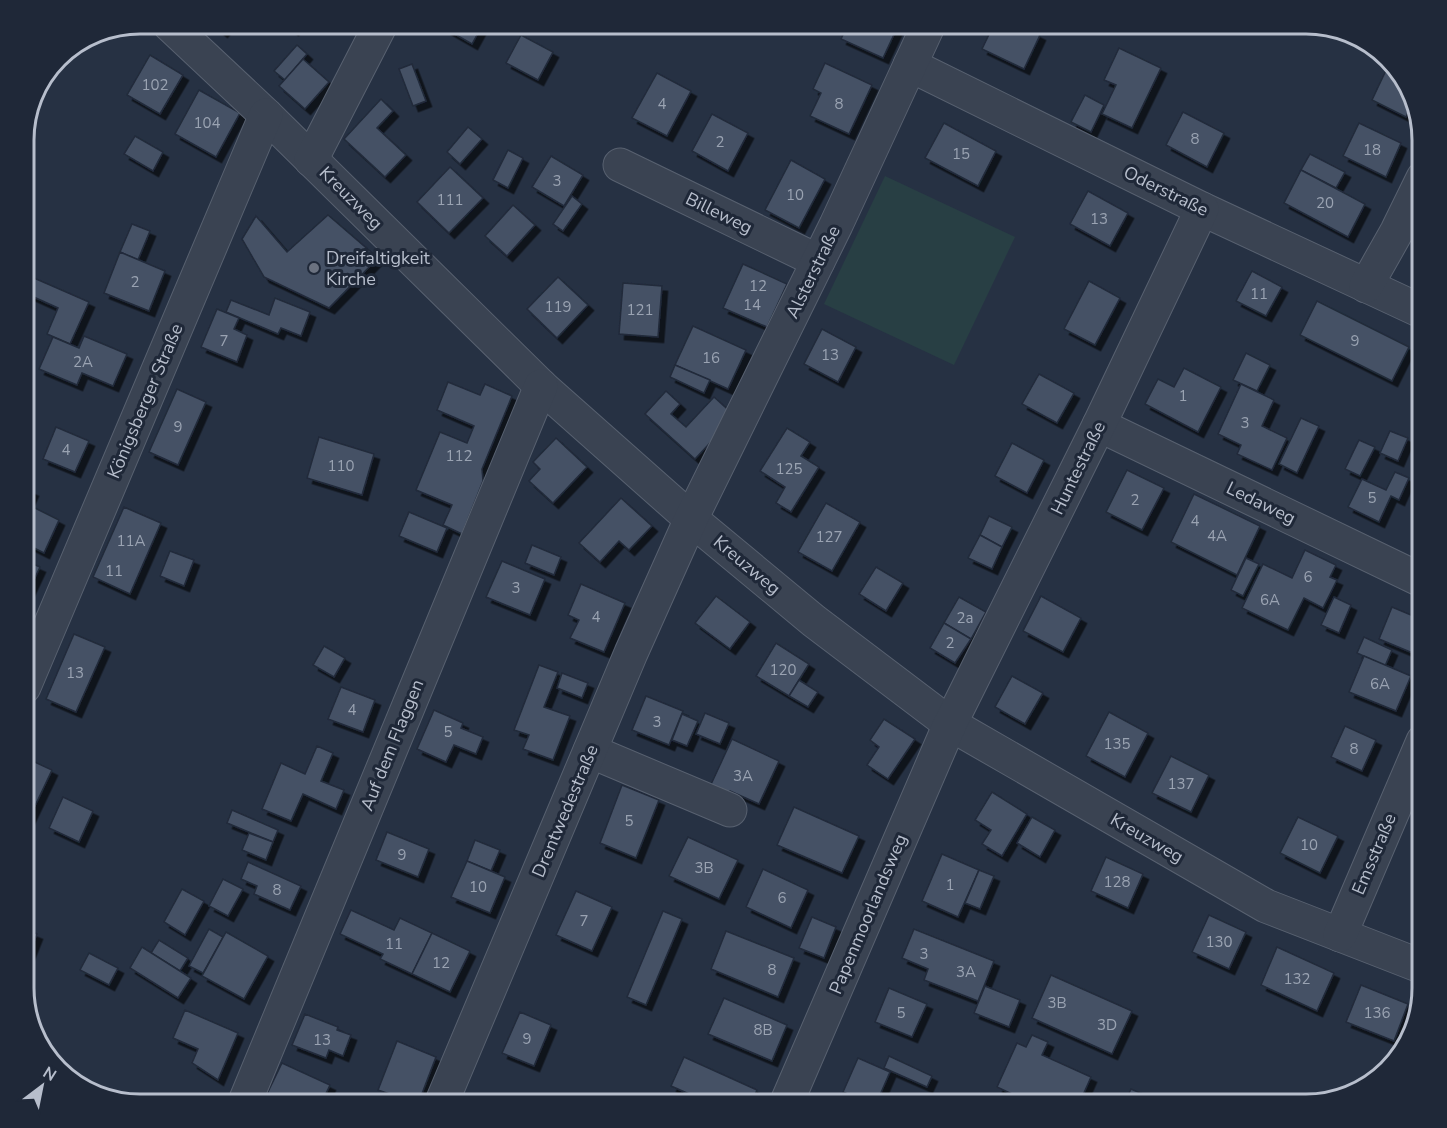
<svg xmlns="http://www.w3.org/2000/svg" width="1447" height="1128" font-family="'Nunito Sans',sans-serif">
	<style>
		.green { fill: #283f44 }
		.building { fill: #445165; stroke: #212a3a; stroke-width: 1.5; filter: url(#shadow) }
		.lines { fill: none; stroke-linecap: round; stroke-linejoin: round }
		.minor-casing { stroke: #586170; stroke-width: 35 }
		.minor { stroke: #3a4352; stroke-width: 33 }
		.worship-dot { fill: #6b7280; stroke: #1f2838; stroke-width: 2 }
		.labels { text-anchor: middle; dominant-baseline: central; stroke-width: 6; stroke-linejoin: round; paint-order: stroke }
		.number-label { font-size: 15px; fill: #9aa3b2 }
		.street-label { font-size: 18px; fill: #b7becc; stroke: #1f2838 }
		.poi-label { font-size: 18px; fill: #b7becc; stroke: #1f2838; text-anchor: start }
		.rim { fill: none; stroke: #b7becc; stroke-width: 3 }
	</style>
	<defs>
		<filter id="shadow"><feDropShadow dx="5.5" dy="5.5" stdDeviation="0" flood-color="#0009"/></filter>
	</defs>
	<rect width="100%" height="100%" fill="#263143"/>
	<path class="green" d="M885,176L1015,237L954,365L824,304Z"/>
	<g class="building">
		<path d="M212,24H229L222,32Z"/>
		<path d="M284,24H297L293,30Z"/>
		<path d="M437,24H483L472,44Z"/>
		<path d="M848,24H889L897,28L883,58L841,39Z"/>
		<path d="M994,24H1018L1040,35L1024,69L982,49Z"/>
		<path d="M521,35L553,52L538,80L506,63Z"/>
		<path d="M297,45L307,54L285,80L274,71Z"/>
		<path d="M1119,48L1161,68L1132,128L1102,114L1116,85L1104,80Z"/>
		<path d="M150,55L183,75L160,114L127,95Z"/>
		<path d="M303,59L329,82L305,109L279,86Z"/>
		<path d="M825,63L872,85L849,134L810,116L821,93L813,89Z"/>
		<path d="M412,64L426,101L413,106L399,69Z"/>
		<path d="M1389,64L1411,89L1414,100L1406,117L1372,100Z"/>
		<path d="M657,73L691,91L667,136L632,118Z"/>
		<path d="M199,90L240,113L216,157L175,134Z"/>
		<path d="M1085,95L1104,105L1091,132L1071,122Z"/>
		<path d="M381,99L393,111L377,128L406,155L385,177L344,139Z"/>
		<path d="M1183,112L1224,133L1207,167L1166,145Z"/>
		<path d="M712,114L748,133L728,171L692,151Z"/>
		<path d="M944,123L996,151L978,186L925,158Z"/>
		<path d="M1359,123L1401,143L1386,177L1343,156Z"/>
		<path d="M468,127L482,139L460,164L447,152Z"/>
		<path d="M135,136L163,152L153,171L124,154Z"/>
		<path d="M508,150L523,158L508,188L493,180Z"/>
		<path d="M1310,154L1345,172L1336,188L1301,170Z"/>
		<path d="M551,156L583,175L564,206L532,187Z"/>
		<path d="M791,160L825,179L799,228L765,210Z"/>
		<path d="M450,167L483,198L449,233L417,202Z"/>
		<path d="M1301,170L1365,204L1348,237L1284,203Z"/>
		<path d="M1088,191L1128,213L1110,246L1070,224Z"/>
		<path d="M572,196L582,204L563,231L553,224Z"/>
		<path d="M513,205L535,225L507,256L485,236Z"/>
		<path d="M328,215L378,258L329,308L264,277L242,239L256,216L287,252Z"/>
		<path d="M132,224L150,231L138,260L120,252Z"/>
		<path d="M120,252L165,271L149,311L104,293Z"/>
		<path d="M743,264L787,284L767,327L723,308Z"/>
		<path d="M1252,271L1282,287L1266,316L1236,301Z"/>
		<path d="M558,277L588,305L557,338L527,309Z"/>
		<path d="M34,278L89,302L70,344L47,334L58,308L27,294Z"/>
		<path d="M1089,281L1120,298L1095,345L1064,329Z"/>
		<path d="M623,283L662,286L658,337L619,334Z"/>
		<path d="M275,298L310,312L301,336L281,328L278,334L226,312L231,300L269,315Z"/>
		<path d="M1317,301L1409,347L1392,381L1300,335Z"/>
		<path d="M217,309L239,318L234,329L247,335L237,362L201,347Z"/>
		<path d="M693,326L746,350L728,389L675,365Z"/>
		<path d="M822,329L856,347L838,382L804,364Z"/>
		<path d="M84,336L127,354L113,386L82,373L77,385L39,369L53,337L79,348Z"/>
		<path d="M1246,353L1270,365L1257,391L1233,380Z"/>
		<path d="M675,365L710,380L704,393L670,377Z"/>
		<path d="M1184,368L1221,387L1198,432L1145,404L1158,379L1174,387Z"/>
		<path d="M1039,374L1074,393L1057,423L1022,404Z"/>
		<path d="M448,382L480,395L485,384L512,396L482,469L483,481L462,534L443,525L452,505L416,490L440,432L467,443L474,426L437,410Z"/>
		<path d="M1241,384L1274,400L1262,426L1287,438L1272,470L1237,454L1241,445L1218,434Z"/>
		<path d="M177,389L206,402L178,465L149,452Z"/>
		<path d="M666,391L680,404L671,414L686,427L714,397L735,416L695,459L645,414Z"/>
		<path d="M1301,418L1319,426L1297,473L1279,464Z"/>
		<path d="M56,427L89,441L75,472L43,459Z"/>
		<path d="M787,428L810,442L801,456L819,467L791,512L776,503L785,487L760,471Z"/>
		<path d="M1390,431L1408,438L1398,461L1380,453Z"/>
		<path d="M319,437L374,454L362,495L307,478Z"/>
		<path d="M556,438L587,467L553,503L529,481L540,469L533,462Z"/>
		<path d="M1359,440L1375,447L1360,476L1345,469Z"/>
		<path d="M1012,443L1044,460L1027,493L995,476Z"/>
		<path d="M1127,470L1164,488L1142,530L1106,512Z"/>
		<path d="M1395,472L1409,478L1399,500L1391,496L1379,522L1348,507L1362,479L1386,490Z"/>
		<path d="M24,487L33,491L27,504L24,503Z"/>
		<path d="M1194,494L1260,526L1237,575L1171,542Z"/>
		<path d="M621,498L652,526L629,550L619,541L600,562L579,543Z"/>
		<path d="M826,503L860,522L832,571L798,552Z"/>
		<path d="M27,504L59,520L44,553L24,543V511Z"/>
		<path d="M124,507L161,523L130,594L93,577Z"/>
		<path d="M409,512L447,528L437,552L399,536Z"/>
		<path d="M989,516L1012,527L1002,547L980,535Z"/>
		<path d="M1423,533V552L1416,548Z"/>
		<path d="M980,535L1002,547L992,569L968,558Z"/>
		<path d="M532,545L561,557L554,575L525,563Z"/>
		<path d="M1305,550L1336,565L1330,577L1337,580L1323,608L1304,598L1288,630L1242,608L1263,564L1292,578Z"/>
		<path d="M170,551L194,560L184,586L160,576Z"/>
		<path d="M1246,558L1259,564L1243,596L1231,590Z"/>
		<path d="M24,560L40,567L24,601Z"/>
		<path d="M502,561L545,579L530,615L486,597Z"/>
		<path d="M876,567L903,583L886,611L859,594Z"/>
		<path d="M581,584L625,603L604,652L570,638L579,620L568,615Z"/>
		<path d="M716,596L750,622L730,649L695,623Z"/>
		<path d="M1041,596L1081,618L1063,652L1023,631Z"/>
		<path d="M959,597L986,612L971,639L944,623Z"/>
		<path d="M1334,597L1351,605L1339,633L1321,625Z"/>
		<path d="M1392,607L1423,620V635L1415,654L1379,639Z"/>
		<path d="M944,623L971,639L955,663L930,648Z"/>
		<path d="M74,634L105,647L76,712L46,699Z"/>
		<path d="M1364,637L1392,650L1385,666L1357,653Z"/>
		<path d="M776,643L809,664L789,696L756,676Z"/>
		<path d="M324,646L345,658L334,677L313,665Z"/>
		<path d="M1364,656L1411,676L1396,711L1349,692Z"/>
		<path d="M539,665L558,672L544,707L570,716L553,760L523,749L529,735L514,730Z"/>
		<path d="M562,673L588,683L582,698L557,688Z"/>
		<path d="M1012,676L1043,693L1025,724L995,707Z"/>
		<path d="M799,680L818,692L808,707L789,696Z"/>
		<path d="M341,687L375,700L363,732L328,719Z"/>
		<path d="M646,696L683,711L669,745L632,730Z"/>
		<path d="M434,710L463,723L461,728L483,737L476,754L454,745L446,762L417,749Z"/>
		<path d="M1109,712L1148,733L1125,777L1086,756Z"/>
		<path d="M705,713L729,723L720,744L696,734Z"/>
		<path d="M682,714L698,721L687,746L672,740Z"/>
		<path d="M884,719L915,739L888,779L867,765L879,747L870,740Z"/>
		<path d="M1345,726L1376,740L1362,771L1331,757Z"/>
		<path d="M732,739L779,761L759,804L730,791L725,801L707,793Z"/>
		<path d="M317,746L333,753L321,781L344,790L336,809L303,794L291,821L262,809L281,763L305,774Z"/>
		<path d="M1171,756L1209,775L1191,812L1152,793Z"/>
		<path d="M24,757L52,770L24,829Z"/>
		<path d="M622,785L659,800L636,858L600,843Z"/>
		<path d="M992,792L1027,814L1002,856L982,844L991,830L975,820Z"/>
		<path d="M63,797L93,811L79,842L49,828Z"/>
		<path d="M794,807L859,836L842,873L777,845Z"/>
		<path d="M232,810L278,830L273,842L227,823Z"/>
		<path d="M1032,817L1055,830L1040,857L1017,843Z"/>
		<path d="M1298,817L1338,836L1320,873L1280,853Z"/>
		<path d="M387,832L429,849L418,877L376,860Z"/>
		<path d="M249,833L273,842L266,860L242,850Z"/>
		<path d="M688,837L738,860L719,899L669,876Z"/>
		<path d="M475,840L500,850L491,871L467,861Z"/>
		<path d="M942,854L979,870L958,917L922,901Z"/>
		<path d="M1106,857L1143,874L1128,908L1091,891Z"/>
		<path d="M467,861L505,877L490,913L451,897Z"/>
		<path d="M248,862L301,886L290,910L254,894L257,886L241,879Z"/>
		<path d="M763,869L808,890L791,928L746,907Z"/>
		<path d="M979,870L994,876L980,909L965,903Z"/>
		<path d="M223,879L243,889L228,916L209,906Z"/>
		<path d="M182,889L204,901L185,935L164,922Z"/>
		<path d="M576,891L612,907L592,951L556,935Z"/>
		<path d="M351,910L394,930L400,918L432,933L412,974L380,959L383,954L340,934Z"/>
		<path d="M663,911L682,919L646,1005L627,997Z"/>
		<path d="M1209,915L1246,932L1229,969L1192,952Z"/>
		<path d="M812,917L836,927L824,958L799,948Z"/>
		<path d="M24,929L37,934L27,959L24,957Z"/>
		<path d="M209,929L223,937L203,973L189,966Z"/>
		<path d="M914,929L994,961L978,1001L924,980L928,969L902,958Z"/>
		<path d="M726,931L794,958L778,997L711,969Z"/>
		<path d="M226,932L268,956L244,999L202,976Z"/>
		<path d="M432,933L470,951L450,992L412,974Z"/>
		<path d="M159,940L188,958L180,971L151,953Z"/>
		<path d="M142,947L191,978L178,998L130,968Z"/>
		<path d="M1277,947L1334,973L1317,1011L1261,985Z"/>
		<path d="M89,953L118,968L109,985L80,970Z"/>
		<path d="M1051,975L1132,1011L1112,1054L1032,1018Z"/>
		<path d="M1361,985L1408,1004L1394,1041L1346,1022Z"/>
		<path d="M985,986L1020,1000L1009,1027L974,1013Z"/>
		<path d="M889,988L927,1004L912,1037L875,1022Z"/>
		<path d="M724,998L787,1025L772,1061L708,1034Z"/>
		<path d="M185,1010L238,1033L218,1080L192,1063L198,1049L173,1038Z"/>
		<path d="M520,1012L551,1025L534,1066L502,1053Z"/>
		<path d="M305,1014L338,1027L337,1030L351,1035L343,1056L329,1050L326,1058L292,1045Z"/>
		<path d="M1032,1035L1048,1042L1042,1055L1091,1077L1079,1104H1033L997,1087L1017,1043L1026,1047Z"/>
		<path d="M397,1041L436,1057L418,1104L378,1090Z"/>
		<path d="M889,1056L932,1076L927,1087L884,1068Z"/>
		<path d="M684,1057L757,1090L751,1104H712L671,1086Z"/>
		<path d="M858,1058L890,1072L876,1104H870L843,1092Z"/>
		<path d="M282,1063L330,1085L321,1104H284L266,1096Z"/>
		<path d="M94,1083L122,1096L121,1097L93,1086Z"/>
		<path d="M1131,1089L1159,1101L1158,1104H1124Z"/>
	</g>
	<g class="lines">
		<g class="minor-casing">
			<g id="minor">
				<path d="M169,24L266,115L541,386L691,519L814,621L950,724L1266,906L1423,967"/>
				<path d="M910,65L1202,209L1423,312"/>
				<path d="M311,160L381,24"/>
				<path d="M620,165L818,261"/>
				<path d="M1366,286L1397,231L1423,178"/>
				<path d="M1099,425L1423,581"/>
				<path d="M24,687L266,115"/>
				<path d="M590,751L730,810"/>
				<path d="M1340,935L1423,741"/>
				<path d="M244,1104L541,386"/>
				<path d="M441,1104L631,653L691,519L836,225L929,24"/>
				<path d="M786,1104L950,724L1099,425L1202,209"/>
			</g>
		</g>
		<use href="#minor" class="minor"/>
	</g>
	<circle class="worship-dot" cx="314" cy="268" r="6"/>
	<g class="labels">
		<g class="number-label">
			<text x="155" y="85">102</text>
			<text x="662" y="104">4</text>
			<text x="839" y="104">8</text>
			<text x="207" y="123">104</text>
			<text x="1195" y="139">8</text>
			<text x="720" y="142">2</text>
			<text x="1372" y="150">18</text>
			<text x="961" y="154">15</text>
			<text x="557" y="181">3</text>
			<text x="795" y="195">10</text>
			<text x="450" y="200">111</text>
			<text x="1325" y="203">20</text>
			<text x="1099" y="219">13</text>
			<text x="135" y="282">2</text>
			<text x="758" y="286">12</text>
			<text x="1259" y="294">11</text>
			<text x="752" y="305">14</text>
			<text x="558" y="307">119</text>
			<text x="640" y="310">121</text>
			<text x="224" y="341">7</text>
			<text x="1355" y="341">9</text>
			<text x="830" y="355">13</text>
			<text x="711" y="358">16</text>
			<text x="83" y="362">2A</text>
			<text x="1183" y="396">1</text>
			<text x="1245" y="423">3</text>
			<text x="178" y="427">9</text>
			<text x="66" y="450">4</text>
			<text x="459" y="456">112</text>
			<text x="341" y="466">110</text>
			<text x="789" y="469">125</text>
			<text x="1372" y="498">5</text>
			<text x="1135" y="500">2</text>
			<text x="1195" y="521">4</text>
			<text x="1217" y="536">4A</text>
			<text x="829" y="537">127</text>
			<text x="131" y="541">11A</text>
			<text x="114" y="571">11</text>
			<text x="1308" y="577">6</text>
			<text x="516" y="588">3</text>
			<text x="1270" y="600">6A</text>
			<text x="596" y="617">4</text>
			<text x="965" y="618">2a</text>
			<text x="950" y="643">2</text>
			<text x="783" y="670">120</text>
			<text x="75" y="673">13</text>
			<text x="1380" y="684">6A</text>
			<text x="352" y="710">4</text>
			<text x="657" y="722">3</text>
			<text x="448" y="732">5</text>
			<text x="1117" y="744">135</text>
			<text x="1354" y="749">8</text>
			<text x="743" y="776">3A</text>
			<text x="1181" y="784">137</text>
			<text x="629" y="821">5</text>
			<text x="1309" y="845">10</text>
			<text x="402" y="855">9</text>
			<text x="704" y="868">3B</text>
			<text x="1117" y="882">128</text>
			<text x="950" y="885">1</text>
			<text x="478" y="887">10</text>
			<text x="277" y="890">8</text>
			<text x="782" y="898">6</text>
			<text x="584" y="921">7</text>
			<text x="1219" y="942">130</text>
			<text x="394" y="944">11</text>
			<text x="924" y="954">3</text>
			<text x="441" y="963">12</text>
			<text x="772" y="970">8</text>
			<text x="966" y="972">3A</text>
			<text x="1297" y="979">132</text>
			<text x="1057" y="1003">3B</text>
			<text x="901" y="1013">5</text>
			<text x="1377" y="1013">136</text>
			<text x="1107" y="1025">3D</text>
			<text x="763" y="1030">8B</text>
			<text x="527" y="1039">9</text>
			<text x="322" y="1040">13</text>
		</g>
		<g class="street-label">
			<text transform="translate(1166 191) rotate(26)">Oderstraße</text>
			<text transform="translate(351 198) rotate(45)">Kreuzweg</text>
			<text transform="translate(719 213) rotate(26)">Billeweg</text>
			<text transform="translate(813 272) rotate(-64)">Alsterstraße</text>
			<text transform="translate(145 401) rotate(-67)">Königsberger Straße</text>
			<text transform="translate(1078 468) rotate(-64)">Huntestraße</text>
			<text transform="translate(1261 503) rotate(26)">Ledaweg</text>
			<text transform="translate(747 565) rotate(40)">Kreuzweg</text>
			<text transform="translate(392 745) rotate(-68)">Auf dem Flaggen</text>
			<text transform="translate(565 811) rotate(-67)">Drentwedestraße</text>
			<text transform="translate(1147 838) rotate(30)">Kreuzweg</text>
			<text transform="translate(1374 854) rotate(-67)">Emsstraße</text>
			<text transform="translate(868 914) rotate(-67)">Papenmoorlandsweg</text>
		</g>
		<g class="poi-label">
			<text x="326" y="258">Dreifaltigkeit<tspan x="326" dy="21">Kirche</tspan></text>
		</g>
	</g>
	<path d="M0 0H1447V1128H0ZM140 34H1306A106 106 0 0 1 1412 140V988A106 106 0 0 1 1306 1094H140A106 106 0 0 1 34 988V140A106 106 0 0 1 140 34Z" fill="#1f2838" fill-rule="evenodd"/>
	<path class="rim" d="M140 34H1306A106 106 0 0 1 1412 140V988A106 106 0 0 1 1306 1094H140A106 106 0 0 1 34 988V140A106 106 0 0 1 140 34Z"/>
	<g transform="translate(42 1086) rotate(32)" stroke="#1f2838" stroke-width="4.5" paint-order="stroke">
	<path d="M0-4.5L10 22L0 15L-10 22Z" fill="#b7becc"/>
	<text y="-9" font-size="16" font-weight="bold" text-anchor="middle" fill="#b7becc">N</text>
	</g>
</svg>
